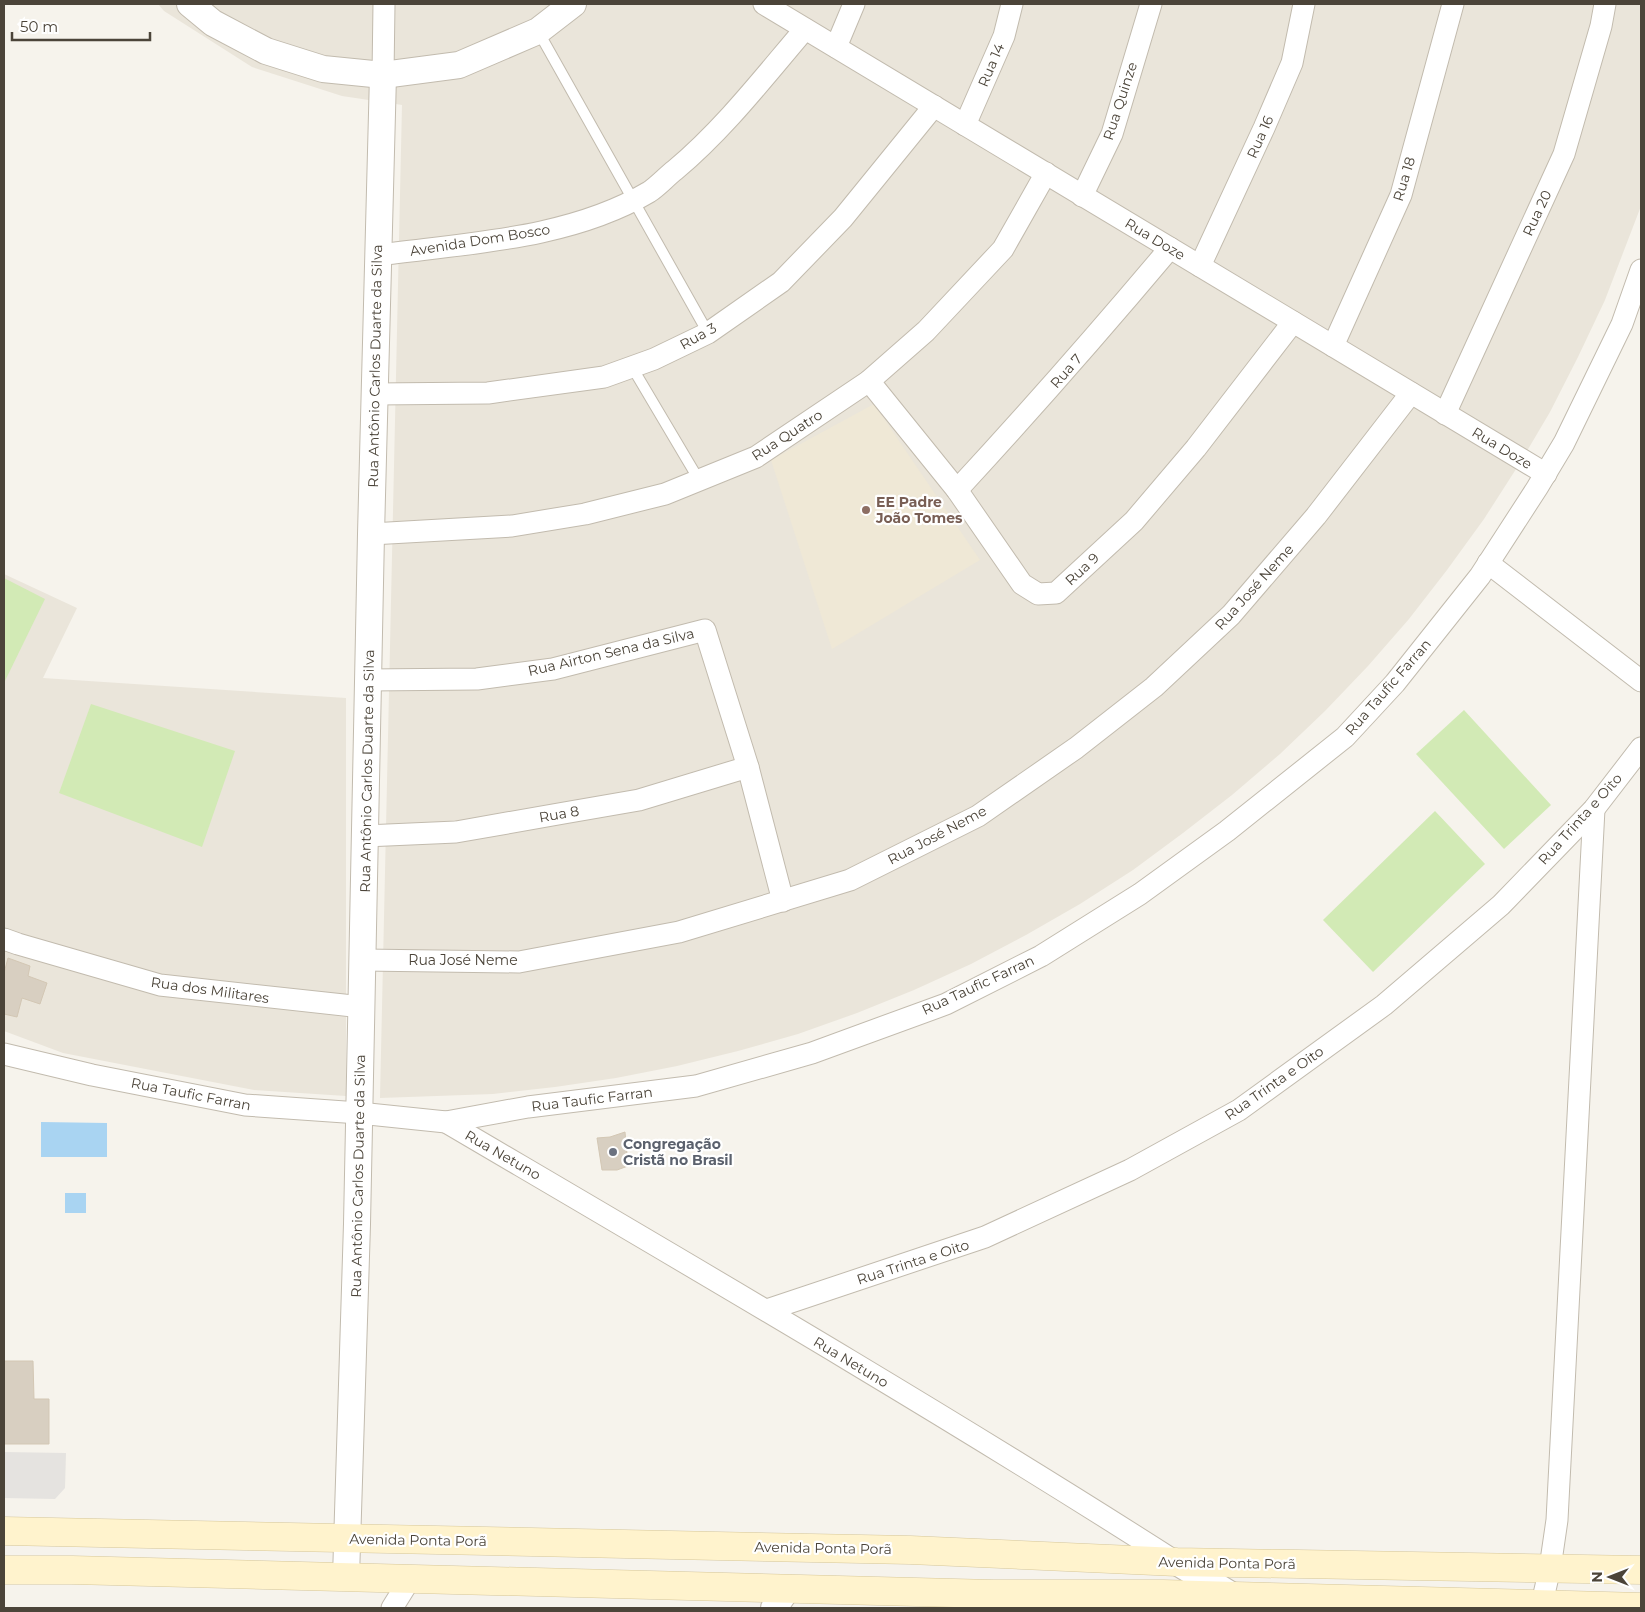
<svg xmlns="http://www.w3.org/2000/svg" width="1645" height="1612" font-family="Montserrat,sans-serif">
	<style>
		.residential { fill: #eae5da }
		.education { fill: #efe8d6 }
		.garden { fill: #d2eab5 }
		.parking { fill: #e5e3e0 }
		.water { fill: #a9d4f2 }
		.building { fill: #d8cfc1; stroke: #d3c7b4 }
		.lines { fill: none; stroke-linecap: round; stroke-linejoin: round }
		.service-casing { stroke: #c2bbae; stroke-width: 12 }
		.minor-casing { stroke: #c2bbae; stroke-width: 23 }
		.tertiary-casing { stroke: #c2bbae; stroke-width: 28 }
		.secondary-casing { stroke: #d6c79b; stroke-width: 29 }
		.service { stroke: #fff; stroke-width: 10 }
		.minor { stroke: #fff; stroke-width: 21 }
		.tertiary { stroke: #fff; stroke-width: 26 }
		.secondary { stroke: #fff3cd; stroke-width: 28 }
		.education-dot { fill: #8d6e63; stroke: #fff; stroke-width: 2 }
		.worship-dot { fill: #6b7280; stroke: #fff; stroke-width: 2 }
		.labels { text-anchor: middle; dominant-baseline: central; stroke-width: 4.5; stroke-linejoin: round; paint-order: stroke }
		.street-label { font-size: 14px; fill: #4b4439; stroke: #fff }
		.education-label { font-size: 14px; font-weight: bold; fill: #785e54; stroke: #fff; text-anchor: start }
		.worship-label { font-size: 14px; font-weight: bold; fill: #5b616d; stroke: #fff; text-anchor: start }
	</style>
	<rect width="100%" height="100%" fill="#f6f3ec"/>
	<g class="residential">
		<path d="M158,4H1641V206L1605,300L1578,357L1550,412L1518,466L1484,519L1447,570L1409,619L1368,666L1325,711L1280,754L1232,795L1183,833L1133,870L1080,904L1026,935L971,964L914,990L857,1013L798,1034L738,1051L677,1066L616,1078L555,1087L493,1094L380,1098L402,105L342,96L252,67L164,11Z"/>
		<path d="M4,574L77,608L43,678L346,698V1096L254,1090L63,1053L4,1031Z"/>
	</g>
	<path class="education" d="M874,404L980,560L832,649L771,460Z"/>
	<g class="garden">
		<path d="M4,578L45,599L4,683Z"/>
		<path d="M91,704L235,751L202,847L59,793Z"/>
		<path d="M1464,710L1551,805L1504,849L1416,754Z"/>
		<path d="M1435,811L1485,864L1373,972L1323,920Z"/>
	</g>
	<path class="parking" d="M4,1452L66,1453L65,1488L55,1499L4,1498Z"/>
	<g class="water">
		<path d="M41,1122L107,1123V1157H41Z"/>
		<rect x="65" y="1193" width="21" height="20"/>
	</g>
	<g class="building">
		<path d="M8,958L30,966L28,976L47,983L40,1004L22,998L17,1017L4,1014V973Z"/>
		<path d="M625,1132L628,1166L617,1170H602L597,1138L610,1137Z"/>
		<path d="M4,1361H33L34,1399H49V1444H4Z"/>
	</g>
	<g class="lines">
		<g class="service-casing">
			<g id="service">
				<path d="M538,31L708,333"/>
				<path d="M632,367L699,480"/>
			</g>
		</g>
		<g class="minor-casing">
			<g id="minor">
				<path d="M764,4L1546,474"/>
				<path d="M836,47L854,4"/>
				<path d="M383,75L384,4"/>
				<path d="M965,125L1004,36L1012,4"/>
				<path d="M1082,196L1112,134L1151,4"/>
				<path d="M378,255C468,243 570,239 649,192C658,186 666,177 675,170C724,129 764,77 805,29"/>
				<path d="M1200,266L1264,128L1292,63L1304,4"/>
				<path d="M1333,346L1401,195L1453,4"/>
				<path d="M869,381L957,490L1022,584L1038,594L1056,593L1134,521L1196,448L1293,322"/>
				<path d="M375,394L488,393L604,377L654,359L708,333L781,282L843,218L934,106"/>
				<path d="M1445,414L1564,154L1601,26L1605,4"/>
				<path d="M957,490C1030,411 1101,330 1170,248"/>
				<path d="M371,534L512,526L585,514L665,494L756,457L869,381L926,331L1003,249L1046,173"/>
				<path d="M1488,563L1641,681"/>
				<path d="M368,680L477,679L553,669L705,630L748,767L783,901"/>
				<path d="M365,836L456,832L564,813L639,800L748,767"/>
				<path d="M4,939L18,944L160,985L362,1007"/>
				<path d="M363,960L519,962L679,932L850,880L978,816L1076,748L1154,687L1231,615L1316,516L1411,393"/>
				<path d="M4,1054L92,1075L245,1105L359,1113L446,1122L528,1107L696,1086L812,1053L946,1004L1041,956L1140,894L1227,831L1345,737L1395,683L1480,576L1537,488L1564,443L1622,324L1641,270"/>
				<path d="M446,1122C691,1266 937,1409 1176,1562"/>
				<path d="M767,1310L985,1237L1130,1170L1239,1110L1384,1005L1501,905L1594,809L1641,748"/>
				<path d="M392,1608L410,1579"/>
				<path d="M1539,1608L1542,1603L1550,1568L1557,1520L1594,809"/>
			</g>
		</g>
		<g class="tertiary-casing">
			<g id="tertiary">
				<path d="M190,4L213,23L266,51L323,69L383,75L459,65L538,31L573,4"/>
				<path d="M1177,1562L1239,1600"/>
				<path d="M346,1577L357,1224L371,534L383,75"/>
				<path d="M774,1608L787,1589"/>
			</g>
		</g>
		<g class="secondary-casing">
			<g id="secondary">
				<path d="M4,1531L910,1550L1177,1562L1641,1570"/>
				<path d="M4,1570H72L993,1594H1163L1641,1607"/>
			</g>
		</g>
		<use href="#service" class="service"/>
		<use href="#minor" class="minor"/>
		<use href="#tertiary" class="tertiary"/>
		<use href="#secondary" class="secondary"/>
	</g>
	<circle class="education-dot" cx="866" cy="510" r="5"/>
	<circle class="worship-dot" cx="613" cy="1152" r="5"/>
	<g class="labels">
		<g class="street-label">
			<text transform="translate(991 65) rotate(-67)">Rua 14</text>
			<text transform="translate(1120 101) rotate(-72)">Rua Quinze</text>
			<text transform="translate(1260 137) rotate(-66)">Rua 16</text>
			<text transform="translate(1404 179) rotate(-73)">Rua 18</text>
			<text transform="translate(1537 213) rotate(-65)">Rua 20</text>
			<text transform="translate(1155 239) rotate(31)">Rua Doze</text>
			<text transform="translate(480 240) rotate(-9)">Avenida Dom Bosco</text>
			<text transform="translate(698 336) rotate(-29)">Rua 3</text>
			<text transform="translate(375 366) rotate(-89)">Rua Antônio Carlos Duarte da Silva</text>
			<text transform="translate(1066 371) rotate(-49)">Rua 7</text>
			<text transform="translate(787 435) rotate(-33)">Rua Quatro</text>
			<text transform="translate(1502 448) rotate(31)">Rua Doze</text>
			<text transform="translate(1082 569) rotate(-43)">Rua 9</text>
			<text transform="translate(1254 587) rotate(-48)">Rua José Neme</text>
			<text transform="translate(611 652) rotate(-13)">Rua Airton Sena da Silva</text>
			<text transform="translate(1388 687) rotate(-49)">Rua Taufic Farran</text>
			<text transform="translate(367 771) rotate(-89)">Rua Antônio Carlos Duarte da Silva</text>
			<text transform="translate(559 814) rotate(-10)">Rua 8</text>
			<text transform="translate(1580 819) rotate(-48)">Rua Trinta e Oito</text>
			<text transform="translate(937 835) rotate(-28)">Rua José Neme</text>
			<text x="463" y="960">Rua José Neme</text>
			<text transform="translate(978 985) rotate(-25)">Rua Taufic Farran</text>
			<text transform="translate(210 990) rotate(8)">Rua dos Militares</text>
			<text transform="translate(1274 1083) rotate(-35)">Rua Trinta e Oito</text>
			<text transform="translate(191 1094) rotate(11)">Rua Taufic Farran</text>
			<text transform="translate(592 1099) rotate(-7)">Rua Taufic Farran</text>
			<text transform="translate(503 1155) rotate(30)">Rua Netuno</text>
			<text transform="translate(358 1176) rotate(-89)">Rua Antônio Carlos Duarte da Silva</text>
			<text transform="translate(913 1262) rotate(-18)">Rua Trinta e Oito</text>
			<text transform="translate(851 1362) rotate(31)">Rua Netuno</text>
			<text transform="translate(418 1540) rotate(1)">Avenida Ponta Porã</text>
			<text transform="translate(823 1548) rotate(1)">Avenida Ponta Porã</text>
			<text transform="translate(1227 1563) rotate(1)">Avenida Ponta Porã</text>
		</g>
		<g class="education-label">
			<text x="876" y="502">EE Padre<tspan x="876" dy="16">João Tomes</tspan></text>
		</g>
		<g class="worship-label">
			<text x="623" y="1144">Congregação<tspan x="623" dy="16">Cristã no Brasil</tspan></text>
		</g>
	</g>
	<rect width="1645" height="1612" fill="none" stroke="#4b4439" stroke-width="10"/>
	<g transform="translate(1610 1577) rotate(270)" stroke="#ffffff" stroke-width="4" paint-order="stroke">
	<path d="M0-4L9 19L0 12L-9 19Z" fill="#4b4439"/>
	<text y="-8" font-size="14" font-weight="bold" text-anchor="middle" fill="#4b4439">N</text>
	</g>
	<path d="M12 32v8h138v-8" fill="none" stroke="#4b4439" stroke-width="2.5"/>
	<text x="20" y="32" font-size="15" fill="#4b4439" stroke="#ffffff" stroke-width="4" paint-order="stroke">50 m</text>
</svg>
